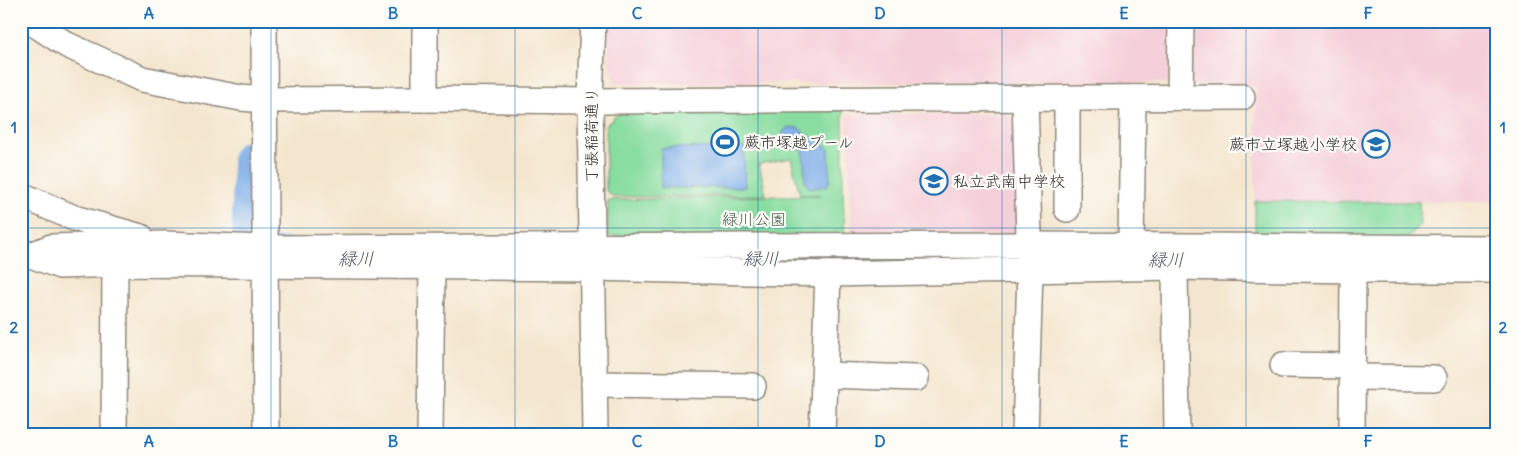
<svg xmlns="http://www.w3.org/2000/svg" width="1517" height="455" font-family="Delius,'Klee One',sans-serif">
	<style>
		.built { fill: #f5cfd9 }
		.green { fill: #89dda0; stroke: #5a8466 }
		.water { fill: #7eade8; stroke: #546c8a }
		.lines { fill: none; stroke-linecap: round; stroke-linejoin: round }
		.river { stroke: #7eade8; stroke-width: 40 }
		.minor-casing { stroke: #90887c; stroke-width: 28 }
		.minor { stroke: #fff; stroke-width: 25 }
		.grid { fill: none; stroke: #1f6fb2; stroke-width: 1; stroke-opacity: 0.55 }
		.labels { text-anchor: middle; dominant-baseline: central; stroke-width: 4.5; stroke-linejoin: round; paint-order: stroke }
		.street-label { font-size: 16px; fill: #2b2b2b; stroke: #fdfcf7 }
		.poi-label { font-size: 16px; fill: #2b2b2b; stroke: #fdfcf7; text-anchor: start }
		.park-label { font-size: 16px; fill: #47604e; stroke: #fdfcf7 }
		.water-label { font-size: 18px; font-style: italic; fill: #48586d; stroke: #fdfcf7 }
		.neatline { fill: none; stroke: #1f6fb2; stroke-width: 2 }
		.grid-label { font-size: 16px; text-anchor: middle; font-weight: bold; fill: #1f6fb2 }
	</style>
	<rect width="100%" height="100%" fill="#fdfcf7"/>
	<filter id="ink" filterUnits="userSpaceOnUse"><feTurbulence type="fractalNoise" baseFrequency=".02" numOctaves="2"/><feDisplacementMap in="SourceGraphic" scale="10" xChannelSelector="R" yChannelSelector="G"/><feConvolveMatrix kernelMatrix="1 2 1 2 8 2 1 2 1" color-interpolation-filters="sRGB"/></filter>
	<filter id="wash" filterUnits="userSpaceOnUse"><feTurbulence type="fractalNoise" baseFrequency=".0096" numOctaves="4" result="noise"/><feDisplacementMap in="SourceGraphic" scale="20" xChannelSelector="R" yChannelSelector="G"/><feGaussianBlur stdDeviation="1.12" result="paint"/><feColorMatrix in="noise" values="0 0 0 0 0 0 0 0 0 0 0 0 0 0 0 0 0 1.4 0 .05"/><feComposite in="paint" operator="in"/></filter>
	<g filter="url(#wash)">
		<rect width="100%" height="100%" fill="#f4e6ce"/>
		<g class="built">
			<path d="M608,21H1171L1169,83H616L609,67Z"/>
			<path d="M1189,21H1496V202L1255,201L1256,86H1197L1189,79Z"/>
			<path d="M847,114H1006L1020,128L1018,234L852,241Z"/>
		</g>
		<g class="green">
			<path d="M843,110V195L845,241L608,236V200L820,195H800L791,158L759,164L766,195L614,197L606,191V125L621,111Z"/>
			<path d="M1255,201L1419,202L1420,226L1406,239L1255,240Z"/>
		</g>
		<g class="water">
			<path d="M789,127L798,128L829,149L830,180L827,186L814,188L808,187L805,181L803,149H788L782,143C781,135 782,131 789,127Z"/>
			<path d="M744,147L745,187L661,188V148Z"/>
		</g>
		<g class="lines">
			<g class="river">
				<path d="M252,160V227L258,251L273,258H287"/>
				<path d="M708,260L1070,258"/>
			</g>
		</g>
	</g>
	<g filter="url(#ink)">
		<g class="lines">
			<g class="minor-casing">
				<g id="minor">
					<path d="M30,21L67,45L142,79L241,98L265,100L425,99L590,101L1242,97"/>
					<path d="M264,21L266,434"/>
					<path d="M593,21L590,101L595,434"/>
					<path d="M1180,97L1181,21"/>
					<path d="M1025,98L1030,271L1025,434"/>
					<path d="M1067,98V209"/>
					<path d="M425,99V21"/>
					<path d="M21,195L74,218L141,237"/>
					<path d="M1131,246L1133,98"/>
					<path d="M21,255H31L51,247L166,244L264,248L1030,245L1496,248"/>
					<path d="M31,255L60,266L115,264L593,268L828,274L1175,267L1353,270H1496"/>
					<path d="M1175,267L1177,434"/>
					<path d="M1283,365L1353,366"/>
					<path d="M825,375L916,378"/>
					<path d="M1353,377L1434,378"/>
					<path d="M594,384L753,386"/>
					<path d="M114,434L115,264"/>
					<path d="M430,434L432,267"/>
					<path d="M822,434L828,274"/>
					<path d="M1352,434L1353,270"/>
				</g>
			</g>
			<use href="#minor" class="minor"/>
		</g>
	</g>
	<path class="grid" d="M271,21V434M515,21V434M758,21V434M1002,21V434M1246,21V434M21,228H1496"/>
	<defs>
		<g id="stadium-ring" transform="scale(1.4375)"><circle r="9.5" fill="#fdfcf7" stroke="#1f6fb2" stroke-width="1.5"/><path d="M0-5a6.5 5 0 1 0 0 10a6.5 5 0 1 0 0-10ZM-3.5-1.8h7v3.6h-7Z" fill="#1f6fb2"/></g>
		<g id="school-ring" transform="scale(1.4375)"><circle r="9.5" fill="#fdfcf7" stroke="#1f6fb2" stroke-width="1.5"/><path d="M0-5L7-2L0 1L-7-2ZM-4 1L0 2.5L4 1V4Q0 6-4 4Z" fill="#1f6fb2"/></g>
	</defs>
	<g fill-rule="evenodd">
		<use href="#stadium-ring" x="725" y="142"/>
		<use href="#school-ring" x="1376" y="144"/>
		<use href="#school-ring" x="934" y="181"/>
	</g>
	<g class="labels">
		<g class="street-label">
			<text transform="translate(591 135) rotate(-90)">丁張稲荷通り</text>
		</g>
		<g class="poi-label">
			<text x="744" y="142">蕨市塚越プール</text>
			<text x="1357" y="144" text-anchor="end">蕨市立塚越小学校</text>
			<text x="953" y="181">私立武南中学校</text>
		</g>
		<g class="park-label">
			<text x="754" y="219">緑川公園</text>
		</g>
		<g class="water-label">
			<text x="356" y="258">緑川</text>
			<text x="761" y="258">緑川</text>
			<text x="1166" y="259">緑川</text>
		</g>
	</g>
	<rect width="1517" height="455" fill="none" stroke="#fdfcf7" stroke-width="55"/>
	<rect x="28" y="28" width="1462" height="400" class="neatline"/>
	<g class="grid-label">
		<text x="149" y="19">A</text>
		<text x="393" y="19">B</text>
		<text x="637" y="19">C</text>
		<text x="880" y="19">D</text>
		<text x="1124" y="19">E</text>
		<text x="1368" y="19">F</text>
		<text x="14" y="133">1</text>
		<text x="1503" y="133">1</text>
		<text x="14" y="333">2</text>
		<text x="1503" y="333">2</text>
		<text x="149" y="447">A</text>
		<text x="393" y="447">B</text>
		<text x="637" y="447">C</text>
		<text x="880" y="447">D</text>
		<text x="1124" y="447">E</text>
		<text x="1368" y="447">F</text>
	</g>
</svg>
